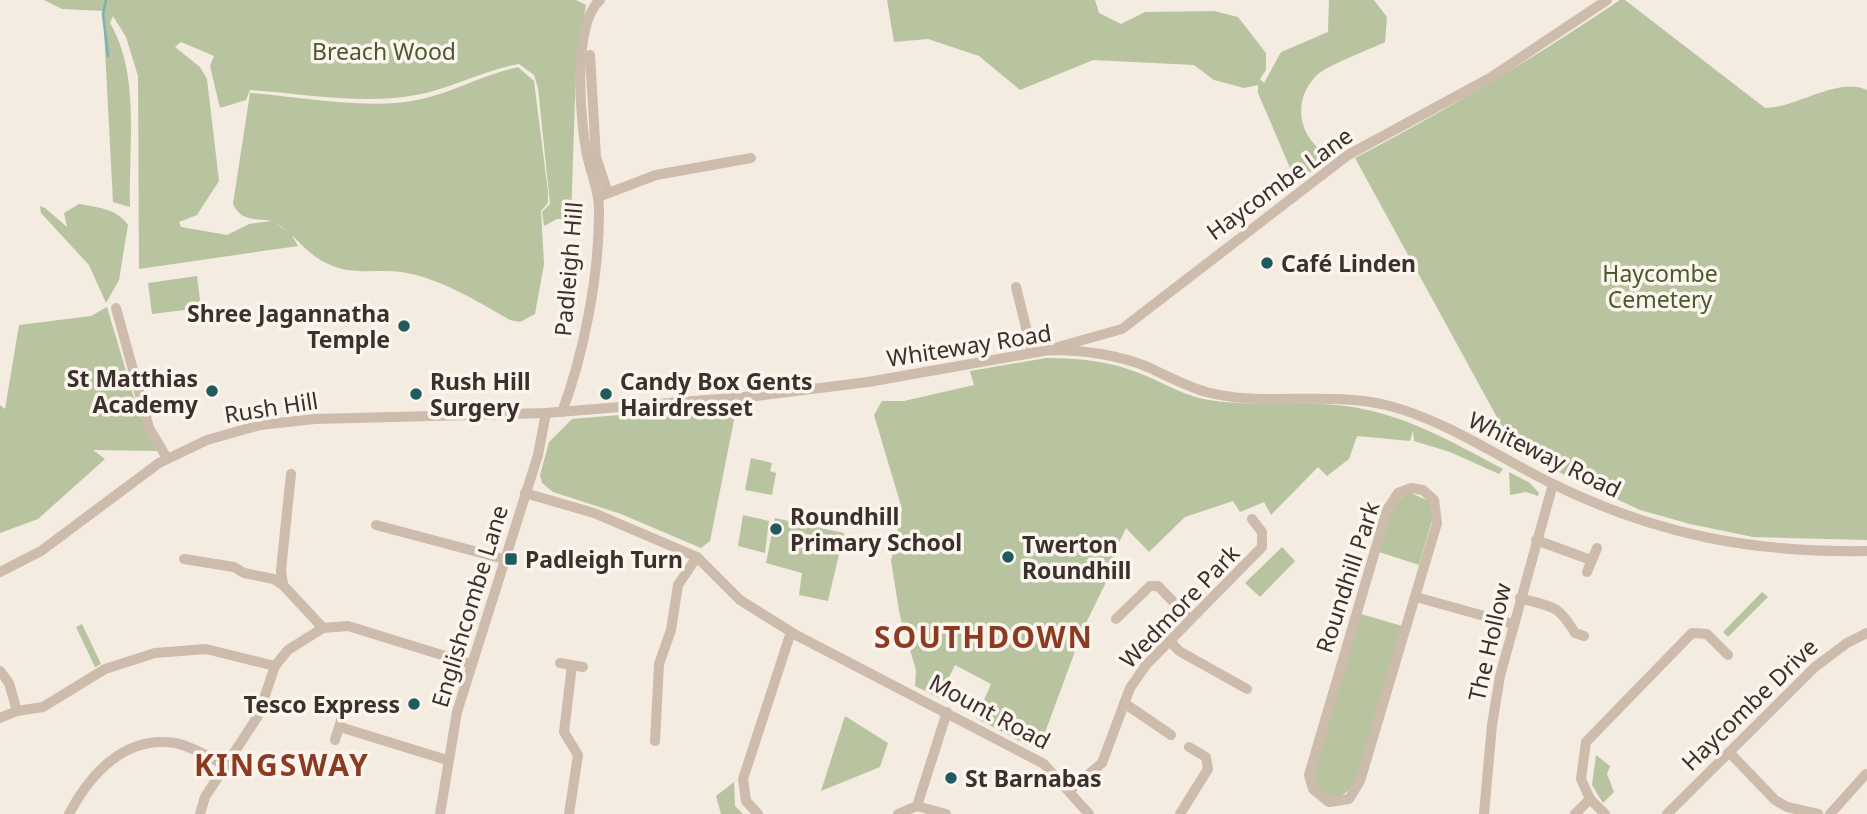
<svg xmlns="http://www.w3.org/2000/svg" width="1867" height="814" font-family="'Noto Sans',sans-serif">
	<style>
		.green { fill: #b8c4a0 }
		.lines { fill: none; stroke-linecap: round; stroke-linejoin: round }
		.stream { stroke: #7fb0b2; stroke-width: 2.5 }
		.minor { stroke: #cdbbac; stroke-width: 10 }
		.poi-dot { fill: #1f5a5e; stroke: #fbf5ee; stroke-width: 2.5 }
		.labels { text-anchor: middle; dominant-baseline: central; stroke-width: 7; stroke-linejoin: round; paint-order: stroke }
		.park-label { font-size: 23px; fill: #4a5a2e; stroke: #fbf5ee }
		.street-label { font-size: 23px; fill: #3b302b; stroke: #fbf5ee }
		.poi-label { font-size: 23px; font-weight: bold; fill: #3b302b; stroke: #fbf5ee; text-anchor: start }
		.district-label { font-size: 30px; font-weight: bold; letter-spacing: 2px; fill: #8c3b22; stroke: #fbf5ee }
	</style>
	<rect width="100%" height="100%" fill="#f4ebe1"/>
	<g class="green">
		<path d="M44,0H576L586,5L576,69L571,219H557L544,226L542,212L550,204L538,88L534,75L519,64C483,70 451,89 416,95C362,105 304,94 250,90L246,100L220,108L210,66L214,56L181,42L175,47L200,67L207,79L219,181L197,215L179,222L181,227L227,235L249,224L272,221C255,218 241,222 233,204L250,93C303,97 371,111 422,99C455,91 485,74 518,67L534,81L548,192V203L541,211L544,264L535,314L520,322L510,320C475,300 442,279 402,272C379,269 356,275 333,266C307,257 296,234 274,222L291,234L298,246L139,269L138,76L126,37L113,16L110,23C141,76 128,147 130,207L113,202L103,11L62,9Z"/>
		<path d="M887,0H1095L1099,13L1121,24L1145,12L1214,11L1238,17L1266,53V70L1260,79L1264,83L1281,52L1328,32L1329,0H1374L1387,17L1385,42C1371,49 1325,66 1316,76C1290,103 1300,141 1331,157L1296,182L1258,93V85L1244,88L1214,80L1194,65L1093,60L1020,90L979,56L928,39L894,42Z"/>
		<path d="M1620,0H1625L1765,108C1799,107 1838,76 1867,90V540L1753,537L1690,524L1640,510L1516,452L1355,158C1447,110 1534,58 1620,0Z"/>
		<path d="M79,204C96,207 118,209 128,225L119,280L106,303L89,265L41,213L40,206L45,208L67,227L64,213Z"/>
		<path d="M197,276L201,308L152,314L148,283Z"/>
		<path d="M107,307L137,408L157,451L93,450L105,459L38,519L0,533V405L5,409L19,325L91,316Z"/>
		<path d="M1046,358C1078,358 1109,361 1139,373C1160,381 1181,394 1203,399C1251,408 1299,400 1346,406C1405,414 1452,442 1503,469L1499,474L1450,452L1414,441L1413,431L1410,441L1357,436L1349,459L1327,476L1318,467L1271,515L1264,502L1240,512L1233,501L1185,517L1149,552L1126,528L1115,551L1114,566L1084,627L1040,746L1027,745L976,718L991,684L955,665L939,698L915,686L916,670L900,616L891,561L902,509L874,415L882,401H904L974,385L970,371Z"/>
		<path d="M737,405L710,541L701,548L621,514L553,492L542,483L540,475L549,442L572,419Z"/>
		<path d="M751,458L772,463L770,471L776,473L772,495L745,490Z"/>
		<path d="M1509,472L1530,483L1539,493L1538,496L1526,492L1510,495Z"/>
		<path d="M1411,493L1429,501L1433,517L1419,565L1379,552C1385,533 1388,498 1411,493Z"/>
		<path d="M743,515L769,521L765,553L738,546Z"/>
		<path d="M775,518L844,533L828,601L799,595L802,573L766,563Z"/>
		<path d="M1282,547L1295,561L1260,597L1245,583Z"/>
		<path d="M1762,592L1768,597L1728,637L1723,632Z"/>
		<path d="M1361,614L1402,626L1355,786L1338,798L1324,795L1314,782V771Z"/>
		<path d="M82,624L101,664L95,667L76,627Z"/>
		<path d="M845,716L888,743L880,767L821,791Z"/>
		<path d="M1596,755L1610,766L1607,774L1614,792L1603,803L1592,785Z"/>
		<path d="M734,782L735,806L743,814H721L716,796Z"/>
	</g>
	<g class="lines">
		<path class="stream" d="M106,0L103,14L108,56"/>
		<g class="minor">
			<path d="M590,55L596,157L608,193"/>
			<path d="M598,197L656,175L751,158"/>
			<path d="M1016,287L1032,352"/>
			<path d="M116,308L149,428L167,458"/>
			<path d="M1058,347L1122,329L1348,155L1490,78L1607,0"/>
			<path d="M562,412C584,354 599,275 599,213C600,193 591,174 587,155C580,120 572,25 600,0"/>
			<path d="M1411,488L1423,490L1434,500L1437,523L1360,781L1349,799L1329,802L1313,789L1309,775L1387,510L1398,493Z"/>
			<path d="M525,493L594,513L697,557L740,600L796,635L1044,764L1089,814"/>
			<path d="M376,525L504,559"/>
			<path d="M1536,540L1591,560"/>
			<path d="M184,559L234,567L244,573L274,579L283,585L323,628"/>
			<path d="M0,572L41,551L159,463L207,440L260,425L315,419L546,413L756,396L868,382L1049,350C1083,350 1116,354 1148,367C1167,376 1186,386 1206,392C1262,407 1327,391 1386,405C1443,419 1497,456 1549,482C1653,534 1751,553 1867,551"/>
			<path d="M1587,572L1597,548"/>
			<path d="M283,585L281,570L291,474"/>
			<path d="M1416,597L1513,624"/>
			<path d="M1520,598C1553,608 1557,603 1575,633L1584,636"/>
			<path d="M1116,619L1150,586H1158L1190,619"/>
			<path d="M1170,641L1179,651L1247,689"/>
			<path d="M560,663L583,667"/>
			<path d="M0,671L9,683L17,711"/>
			<path d="M1124,703L1171,735"/>
			<path d="M0,718L17,711L43,707L105,669L155,653L206,649L275,666"/>
			<path d="M340,727L447,760"/>
			<path d="M335,740L344,711"/>
			<path d="M655,741L659,664L671,630L678,585L697,557"/>
			<path d="M1729,752L1775,800L1787,807L1818,814"/>
			<path d="M1070,790L1102,763L1130,688L1146,665L1262,547V532L1252,519"/>
			<path d="M917,806L946,814"/>
			<path d="M69,814C90,774 125,735 175,743C192,746 210,758 225,765"/>
			<path d="M200,814L205,797L258,716L275,666L288,650L323,628L348,626L471,664"/>
			<path d="M440,814L457,712L538,455L546,413"/>
			<path d="M569,814L578,755L564,732L572,665"/>
			<path d="M758,814L746,801L743,779L791,632"/>
			<path d="M898,814L917,806L947,712"/>
			<path d="M1180,814L1208,769L1206,757L1189,747"/>
			<path d="M1484,814L1492,725L1500,676L1553,484"/>
			<path d="M1575,814L1590,799"/>
			<path d="M1605,814L1590,799L1581,779L1586,742L1692,633L1707,634L1728,655"/>
			<path d="M1667,814L1815,667L1847,643L1867,633"/>
			<path d="M1830,814L1866,774"/>
		</g>
	</g>
	<g class="poi-dot">
		<circle cx="1267" cy="263" r="7"/>
		<circle cx="404" cy="326" r="7"/>
		<circle cx="212" cy="391" r="7"/>
		<circle cx="416" cy="394" r="7"/>
		<circle cx="606" cy="394" r="7"/>
		<circle cx="776" cy="529" r="7"/>
		<circle cx="1008" cy="557" r="7"/>
		<rect x="504" y="552" width="14" height="14" rx="3.5"/>
		<circle cx="414" cy="704" r="7"/>
		<circle cx="951" cy="778" r="7"/>
	</g>
	<g class="labels">
		<g class="park-label">
			<text x="384" y="51">Breach Wood</text>
			<text x="1660" y="273">Haycombe<tspan x="1660" dy="26">Cemetery</tspan></text>
		</g>
		<g class="street-label">
			<text transform="translate(1279 183) rotate(-36)">Haycombe Lane</text>
			<text transform="translate(568 269) rotate(-85)">Padleigh Hill</text>
			<text transform="translate(969 345) rotate(-9)">Whiteway Road</text>
			<text transform="translate(271 407) rotate(-9)">Rush Hill</text>
			<text transform="translate(1545 454) rotate(26)">Whiteway Road</text>
			<text transform="translate(1347 577) rotate(-72)">Roundhill Park</text>
			<text transform="translate(469 606) rotate(-73)">Englishcombe Lane</text>
			<text transform="translate(1179 606) rotate(-46)">Wedmore Park</text>
			<text transform="translate(1489 642) rotate(-77)">The Hollow</text>
			<text transform="translate(1749 704) rotate(-44)">Haycombe Drive</text>
			<text transform="translate(990 711) rotate(28)">Mount Road</text>
		</g>
		<g class="poi-label">
			<text x="1281" y="263">Café Linden</text>
			<text x="390" y="313" text-anchor="end">Shree Jagannatha<tspan x="390" dy="26">Temple</tspan></text>
			<text x="198" y="378" text-anchor="end">St Matthias<tspan x="198" dy="26">Academy</tspan></text>
			<text x="430" y="381">Rush Hill<tspan x="430" dy="26">Surgery</tspan></text>
			<text x="620" y="381">Candy Box Gents<tspan x="620" dy="26">Hairdresset</tspan></text>
			<text x="790" y="516">Roundhill<tspan x="790" dy="26">Primary School</tspan></text>
			<text x="1022" y="544">Twerton<tspan x="1022" dy="26">Roundhill</tspan></text>
			<text x="525" y="559">Padleigh Turn</text>
			<text x="400" y="704" text-anchor="end">Tesco Express</text>
			<text x="965" y="778">St Barnabas</text>
		</g>
		<g class="district-label">
			<text x="984" y="636">SOUTHDOWN</text>
			<text x="282" y="764">KINGSWAY</text>
		</g>
	</g>
</svg>
